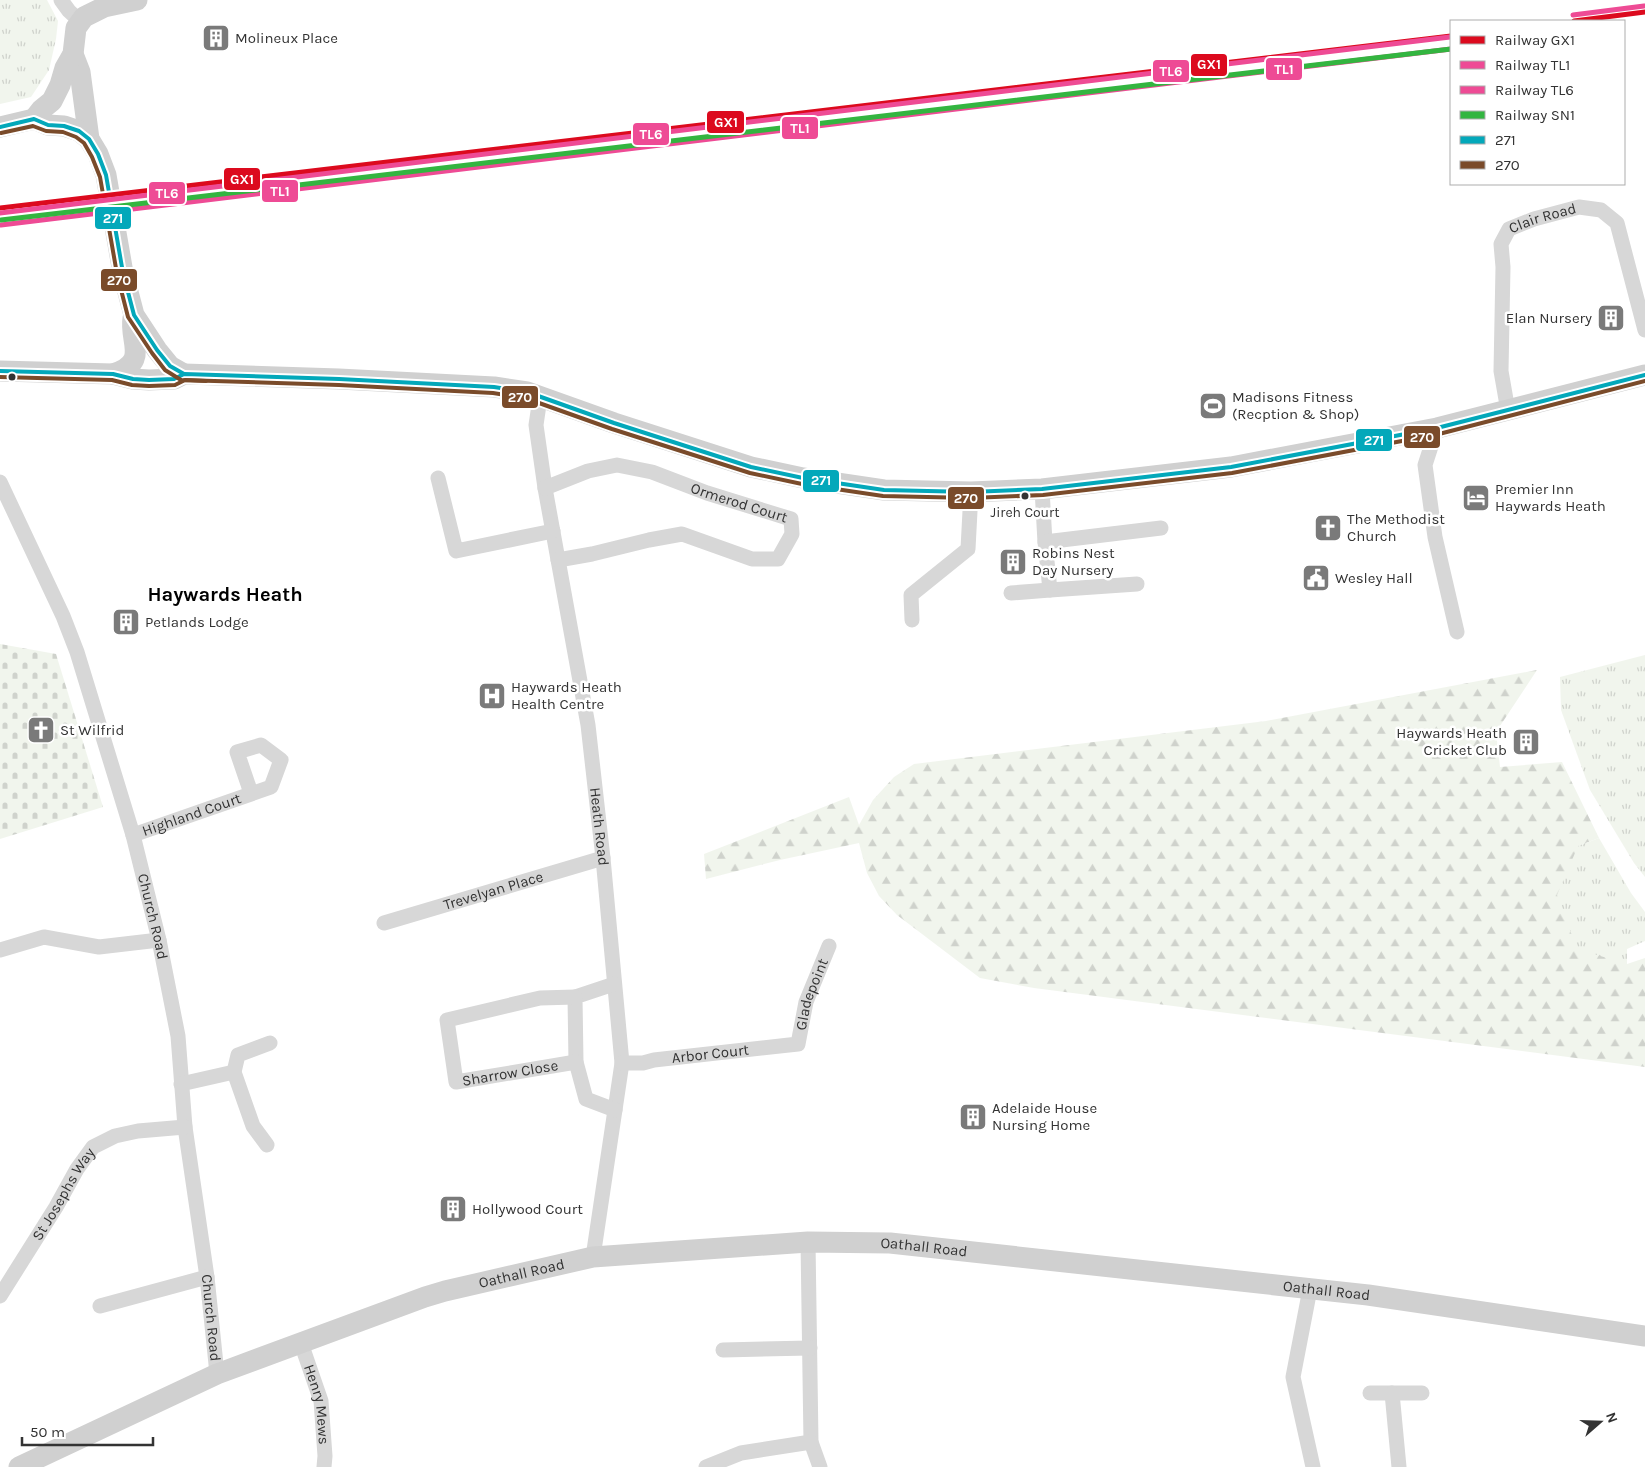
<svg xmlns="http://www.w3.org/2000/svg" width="1645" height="1467" font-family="Karla,sans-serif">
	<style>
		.forest { fill: url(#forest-firs) }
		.cemetery { fill: url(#cemetery-stones) }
		.park { fill: url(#park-tufts) }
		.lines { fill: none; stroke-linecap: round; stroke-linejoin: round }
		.street { stroke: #d7d7d7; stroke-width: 15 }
		.secondary { stroke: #d0d0d0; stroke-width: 21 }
		.bus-1-casing { stroke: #fff; stroke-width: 8 }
		.bus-2-casing { stroke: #fff; stroke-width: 8 }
		.bus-1 { stroke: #03a8ba; stroke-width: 4 }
		.bus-2 { stroke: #7a4b2a; stroke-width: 4 }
		.rail-1-casing { stroke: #fff; stroke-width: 9 }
		.rail-2-casing { stroke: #fff; stroke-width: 9 }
		.rail-3-casing { stroke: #fff; stroke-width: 9 }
		.rail-4-casing { stroke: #fff; stroke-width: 9 }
		.rail-1 { stroke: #dc0a1e; stroke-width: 5 }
		.rail-2 { stroke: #ee4b95; stroke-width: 5 }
		.rail-3 { stroke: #ee4b95; stroke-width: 5 }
		.rail-4 { stroke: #33b540; stroke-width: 5 }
		.bus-dot { fill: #333; stroke: #fff; stroke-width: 2 }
		.labels { text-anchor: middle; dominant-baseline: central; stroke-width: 5; stroke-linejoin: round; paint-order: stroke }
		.bus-label { font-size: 14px; fill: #333; stroke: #fff }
		.poi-label { font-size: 15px; fill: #333; stroke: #fff; text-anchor: start }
		.street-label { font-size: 15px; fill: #333; stroke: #fff }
		.district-label { font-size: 20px; font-weight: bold; fill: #000; stroke: #fff }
		.line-badge { stroke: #fff; stroke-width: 2 }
		.badge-label { font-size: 14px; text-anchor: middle; font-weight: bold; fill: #fff }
	</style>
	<defs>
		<pattern id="forest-firs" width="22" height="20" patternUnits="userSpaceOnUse" patternTransform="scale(1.25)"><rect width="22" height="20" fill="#f1f5ed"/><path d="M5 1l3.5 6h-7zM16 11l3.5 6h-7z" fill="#cfd2cc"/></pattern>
		<pattern id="cemetery-stones" width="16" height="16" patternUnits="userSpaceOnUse" patternTransform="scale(1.25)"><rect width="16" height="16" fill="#f1f5ed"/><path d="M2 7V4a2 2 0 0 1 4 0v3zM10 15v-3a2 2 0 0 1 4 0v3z" fill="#cfd2cc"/></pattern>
		<pattern id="park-tufts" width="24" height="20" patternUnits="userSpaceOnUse" patternTransform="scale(1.25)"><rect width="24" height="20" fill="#f1f5ed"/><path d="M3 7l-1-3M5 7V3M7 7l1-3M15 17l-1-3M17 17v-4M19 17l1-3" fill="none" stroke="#cfd2cc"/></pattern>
	</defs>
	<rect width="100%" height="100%" fill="#fff"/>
	<path class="forest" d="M1537,670L1496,732L1500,767L1562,762L1599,838L1578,846L1627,964L1645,958V1067L1034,988L980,978L897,915L879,896L867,873L859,843L780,860L706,879L704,854L849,797L859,825L873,800L894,777L914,764L1266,721Z"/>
	<path class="cemetery" d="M0,644L56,654L103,807L0,839Z"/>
	<g class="park">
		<path d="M0,0H47L58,21L56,39L49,70L31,97L0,104Z"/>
		<path d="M1645,655V877L1634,863L1590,790L1561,710L1560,677Z"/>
		<path d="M1599,838L1631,893L1645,912V941L1627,949V964L1577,949L1557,895L1578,846Z"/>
	</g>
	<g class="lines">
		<g class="street">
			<path d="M61,0L69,11L80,21"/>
			<path id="s1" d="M540,398L536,425L545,488L588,725L603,858L622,1063L593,1257"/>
			<path id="s2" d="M1508,411L1501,371L1503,267L1501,244L1509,229L1534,219L1579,207L1601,210L1617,223L1645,330"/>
			<path d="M1437,428L1425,465L1435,537L1457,632"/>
			<path d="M438,478L456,551L553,531"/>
			<path id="s3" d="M0,482L63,616L77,652L133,835L159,940L178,1036L185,1127L207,1277L217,1374"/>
			<path id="s4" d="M545,488L588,471L617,465L652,472L707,493L791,519L792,534L778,559H752L682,534L649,540L592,554L558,560"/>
			<path d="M1042,489L1045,542L1050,590L1137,584"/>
			<path d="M1045,542L1161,528"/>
			<path d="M1011,593L1050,590"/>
			<path d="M912,620L911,595L968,549L971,492"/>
			<path id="s5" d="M133,835L271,787L281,760L261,745L237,752L251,793"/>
			<path id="s6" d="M384,923L603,858"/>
			<path d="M0,950L44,937L99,947L159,940"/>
			<path d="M614,984L575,997L576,1062L586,1099L615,1110"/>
			<path id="s7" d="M575,997L540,998L447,1020L456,1082L576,1062"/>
			<path id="s8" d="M622,1063H643L654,1060L798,1044L806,1002L829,946"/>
			<path d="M234,1072L238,1055L270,1043"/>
			<path d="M181,1084L234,1072L253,1126L267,1145"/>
			<path d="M808,1242L811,1442L820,1467"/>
			<path d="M1310,1289L1293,1377L1313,1467"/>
			<path id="s9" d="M0,1296L56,1207L77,1169L93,1147L115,1136L138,1131L185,1127"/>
			<path d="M100,1306L207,1277"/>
			<path id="s10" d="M301,1343L321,1401L325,1456L324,1467"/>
			<path d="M723,1350L810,1348"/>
			<path d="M1370,1393H1422"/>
			<path d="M1392,1393L1399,1467"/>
			<path d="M706,1467L741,1453L811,1442"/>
		</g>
		<g class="secondary">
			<path d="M73,54L80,72L89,139L98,154L106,175L123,273L134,315L157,350L170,366L184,374"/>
			<path d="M34,119L41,110L52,101L60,85L65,68L73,54L76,28L84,17L104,7L137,0"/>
			<path d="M0,127L34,119L48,125L64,126L79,131L89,139"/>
			<path d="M0,371L113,374L133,379L149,380L174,379L184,374L339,379L494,387L527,392L614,423L751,467L803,478L884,490L971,492L1042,489L1231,467L1437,428L1645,375"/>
			<path d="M113,374C150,362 129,342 133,318"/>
			<path id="s11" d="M19,1467L217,1374L425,1297L445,1291L593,1257L808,1242L890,1243L1368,1295L1645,1336"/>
		</g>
		<g class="bus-1-casing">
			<g id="bus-1">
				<path d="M0,127L34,119L48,125L64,126L79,131L89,139L98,154L106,175L123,273L134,315L157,350L170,366L184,374"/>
				<path d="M0,371L113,374L133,379L149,380L174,379L184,374L339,379L494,387L527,392L614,423L751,467L803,478L884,490L971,492L1042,489L1231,467L1437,428L1645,375"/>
			</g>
		</g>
		<g class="bus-2-casing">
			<g id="bus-2">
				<path d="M1,133L33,126L46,131L63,132L76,137L84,143L92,157L100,177L117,274L128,317L152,353L165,370L181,380L339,385L493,393L525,398L612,429L750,473L802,484L883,496L971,498L1043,495L1232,473L1439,434L1645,381"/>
				<path d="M0,377L112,380L132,385L149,386L175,385L185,380L206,381"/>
			</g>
		</g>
		<use href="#bus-1" class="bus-1"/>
		<use href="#bus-2" class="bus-2"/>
		<g class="rail-1-casing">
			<g id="rail-1">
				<path d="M1574,21L1645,12"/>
				<path d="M0,208L1451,36"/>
			</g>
		</g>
		<g class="rail-2-casing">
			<path id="rail-2" d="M1,225L1451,49"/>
		</g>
		<g class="rail-3-casing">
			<g id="rail-3">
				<path d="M1573,15L1644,6"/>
				<path d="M0,213L1450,37"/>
			</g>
		</g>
		<g class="rail-4-casing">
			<path id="rail-4" d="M1,220L1451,49"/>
		</g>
		<use href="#rail-1" class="rail-1"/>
		<use href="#rail-2" class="rail-2"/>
		<use href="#rail-3" class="rail-3"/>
		<use href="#rail-4" class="rail-4"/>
	</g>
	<defs>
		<g id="building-square" transform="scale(1.4375)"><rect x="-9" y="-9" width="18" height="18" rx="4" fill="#7a7a7a" stroke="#fff"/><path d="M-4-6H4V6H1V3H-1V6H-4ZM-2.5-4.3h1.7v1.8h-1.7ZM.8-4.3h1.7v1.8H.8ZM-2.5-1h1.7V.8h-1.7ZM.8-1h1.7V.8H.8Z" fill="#fff"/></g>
		<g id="stadium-square" transform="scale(1.4375)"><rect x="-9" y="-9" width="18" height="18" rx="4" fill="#7a7a7a" stroke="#fff"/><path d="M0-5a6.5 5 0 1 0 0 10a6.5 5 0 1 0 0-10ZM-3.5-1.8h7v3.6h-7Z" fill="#fff"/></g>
		<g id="hotel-square" transform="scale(1.4375)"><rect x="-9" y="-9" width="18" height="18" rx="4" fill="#7a7a7a" stroke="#fff"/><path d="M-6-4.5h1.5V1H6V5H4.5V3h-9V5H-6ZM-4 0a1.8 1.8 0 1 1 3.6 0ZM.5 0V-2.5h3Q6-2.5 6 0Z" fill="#fff"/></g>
		<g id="church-square" transform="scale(1.4375)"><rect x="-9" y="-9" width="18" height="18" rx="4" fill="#7a7a7a" stroke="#fff"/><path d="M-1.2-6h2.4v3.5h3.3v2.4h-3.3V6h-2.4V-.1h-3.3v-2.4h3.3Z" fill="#fff"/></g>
		<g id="civic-square" transform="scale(1.4375)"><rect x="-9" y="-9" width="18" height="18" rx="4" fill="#7a7a7a" stroke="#fff"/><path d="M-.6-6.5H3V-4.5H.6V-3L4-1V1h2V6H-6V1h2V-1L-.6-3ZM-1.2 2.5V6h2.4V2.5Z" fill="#fff"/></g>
		<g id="hospital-square" transform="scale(1.4375)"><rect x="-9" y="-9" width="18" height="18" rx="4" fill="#7a7a7a" stroke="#fff"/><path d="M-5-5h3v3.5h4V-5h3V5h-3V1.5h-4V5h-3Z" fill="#fff"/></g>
	</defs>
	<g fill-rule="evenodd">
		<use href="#building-square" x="216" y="38"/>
		<use href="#building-square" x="1611" y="318"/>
		<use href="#stadium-square" x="1213" y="406"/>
		<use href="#hotel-square" x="1476" y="498"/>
		<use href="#church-square" x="1328" y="528"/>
		<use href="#building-square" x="1013" y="562"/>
		<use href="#civic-square" x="1316" y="578"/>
		<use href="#building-square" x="126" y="622"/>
		<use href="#hospital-square" x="492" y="696"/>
		<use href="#church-square" x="41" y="730"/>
		<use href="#building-square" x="1526" y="742"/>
		<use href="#building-square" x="973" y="1117"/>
		<use href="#building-square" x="453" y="1209"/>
	</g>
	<g class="bus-dot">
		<circle cx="12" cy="377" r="4.5"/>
		<circle cx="1025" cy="496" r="4.5"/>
	</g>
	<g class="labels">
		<g class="bus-label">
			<text x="1025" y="512">Jireh Court</text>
		</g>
		<g class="poi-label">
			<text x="235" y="38">Molineux Place</text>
			<text x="1592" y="318" text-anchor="end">Elan Nursery</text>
			<text x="1232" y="397">Madisons Fitness<tspan x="1232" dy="17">(Recption &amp; Shop)</tspan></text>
			<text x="1495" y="489">Premier Inn<tspan x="1495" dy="17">Haywards Heath</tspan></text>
			<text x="1347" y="519">The Methodist<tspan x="1347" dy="17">Church</tspan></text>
			<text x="1032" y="553">Robins Nest<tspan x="1032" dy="17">Day Nursery</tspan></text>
			<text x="1335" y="578">Wesley Hall</text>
			<text x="145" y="622">Petlands Lodge</text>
			<text x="511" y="687">Haywards Heath<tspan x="511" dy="17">Health Centre</tspan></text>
			<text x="60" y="730">St Wilfrid</text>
			<text x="1507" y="733" text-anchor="end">Haywards Heath<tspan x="1507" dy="17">Cricket Club</tspan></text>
			<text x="992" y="1108">Adelaide House<tspan x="992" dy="17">Nursing Home</tspan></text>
			<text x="472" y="1209">Hollywood Court</text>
		</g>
		<g class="street-label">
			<text stroke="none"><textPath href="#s2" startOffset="220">Clair Road</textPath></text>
			<text stroke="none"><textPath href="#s4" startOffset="204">Ormerod Court</textPath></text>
			<text stroke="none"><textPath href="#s5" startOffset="62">Highland Court</textPath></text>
			<text stroke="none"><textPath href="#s1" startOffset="434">Heath Road</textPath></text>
			<text stroke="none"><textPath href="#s6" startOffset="114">Trevelyan Place</textPath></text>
			<text stroke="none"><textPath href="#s3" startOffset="462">Church Road</textPath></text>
			<text stroke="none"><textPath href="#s8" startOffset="229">Gladepoint</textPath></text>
			<text stroke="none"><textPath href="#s8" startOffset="89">Arbor Court</textPath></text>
			<text stroke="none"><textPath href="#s7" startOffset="248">Sharrow Close</textPath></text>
			<text stroke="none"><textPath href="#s9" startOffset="120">St Josephs Way</textPath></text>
			<text stroke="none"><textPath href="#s11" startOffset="945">Oathall Road</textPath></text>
			<text stroke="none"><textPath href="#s11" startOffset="540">Oathall Road</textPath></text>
			<text stroke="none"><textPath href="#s11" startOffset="1350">Oathall Road</textPath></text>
			<text stroke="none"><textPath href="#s3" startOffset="868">Church Road</textPath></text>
			<text stroke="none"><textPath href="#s10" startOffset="64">Henry Mews</textPath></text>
		</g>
		<g class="district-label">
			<text x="225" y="594">Haywards Heath</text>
		</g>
	</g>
	<g class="line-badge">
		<rect x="1190" y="53" width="38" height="24" rx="5" fill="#dc0a1e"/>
		<rect x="1265" y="57" width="38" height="24" rx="5" fill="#ee4b95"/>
		<rect x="1152" y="59" width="38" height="24" rx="5" fill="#ee4b95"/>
		<rect x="706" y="110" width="39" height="24" rx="5" fill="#dc0a1e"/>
		<rect x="781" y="116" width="38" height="24" rx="5" fill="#ee4b95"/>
		<rect x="632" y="122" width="38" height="24" rx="5" fill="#ee4b95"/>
		<rect x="223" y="167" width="38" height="24" rx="5" fill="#dc0a1e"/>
		<rect x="261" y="179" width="38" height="24" rx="5" fill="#ee4b95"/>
		<rect x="148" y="181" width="38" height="24" rx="5" fill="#ee4b95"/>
		<rect x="94" y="206" width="38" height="24" rx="5" fill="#03a8ba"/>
		<rect x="100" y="268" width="38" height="24" rx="5" fill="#7a4b2a"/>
		<rect x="501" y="385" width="38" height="24" rx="5" fill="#7a4b2a"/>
		<rect x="1403" y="425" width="38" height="24" rx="5" fill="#7a4b2a"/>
		<rect x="1355" y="428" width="38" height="24" rx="5" fill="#03a8ba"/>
		<rect x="802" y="469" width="38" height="24" rx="5" fill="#03a8ba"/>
		<rect x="947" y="486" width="38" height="24" rx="5" fill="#7a4b2a"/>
	</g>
	<g class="badge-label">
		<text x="1209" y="69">GX1</text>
		<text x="1284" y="74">TL1</text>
		<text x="1171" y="76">TL6</text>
		<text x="726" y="127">GX1</text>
		<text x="800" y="133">TL1</text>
		<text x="651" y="139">TL6</text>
		<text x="242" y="184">GX1</text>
		<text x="280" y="196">TL1</text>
		<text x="167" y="198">TL6</text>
		<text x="113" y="223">271</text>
		<text x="119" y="285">270</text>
		<text x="520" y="402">270</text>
		<text x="1422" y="442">270</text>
		<text x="1374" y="445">271</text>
		<text x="821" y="485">271</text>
		<text x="966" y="503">270</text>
	</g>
	<rect x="1450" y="20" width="175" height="165" fill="#ffffff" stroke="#adadad"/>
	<rect x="1460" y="36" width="25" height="8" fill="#dc0a1e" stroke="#adadad"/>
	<text x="1495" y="45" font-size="15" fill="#333333">Railway GX1</text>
	<rect x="1460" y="61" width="25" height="8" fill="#ee4b95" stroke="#adadad"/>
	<text x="1495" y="70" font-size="15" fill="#333333">Railway TL1</text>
	<rect x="1460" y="86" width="25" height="8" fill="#ee4b95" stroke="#adadad"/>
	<text x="1495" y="95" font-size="15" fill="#333333">Railway TL6</text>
	<rect x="1460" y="111" width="25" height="8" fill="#33b540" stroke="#adadad"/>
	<text x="1495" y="120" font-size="15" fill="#333333">Railway SN1</text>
	<rect x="1460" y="136" width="25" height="8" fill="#03a8ba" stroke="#adadad"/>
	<text x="1495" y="145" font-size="15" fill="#333333">271</text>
	<rect x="1460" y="161" width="25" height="8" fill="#7a4b2a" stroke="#adadad"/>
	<text x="1495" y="170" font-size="15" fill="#333333">270</text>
	<g transform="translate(1600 1422) rotate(70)" stroke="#ffffff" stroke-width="4" paint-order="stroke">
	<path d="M0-4L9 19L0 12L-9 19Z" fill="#333333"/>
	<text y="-8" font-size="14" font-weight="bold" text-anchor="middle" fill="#333333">N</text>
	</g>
	<path d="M22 1437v8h131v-8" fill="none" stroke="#333333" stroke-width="2.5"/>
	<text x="30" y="1437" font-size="15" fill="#333333" stroke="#ffffff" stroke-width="4" paint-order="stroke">50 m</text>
</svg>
